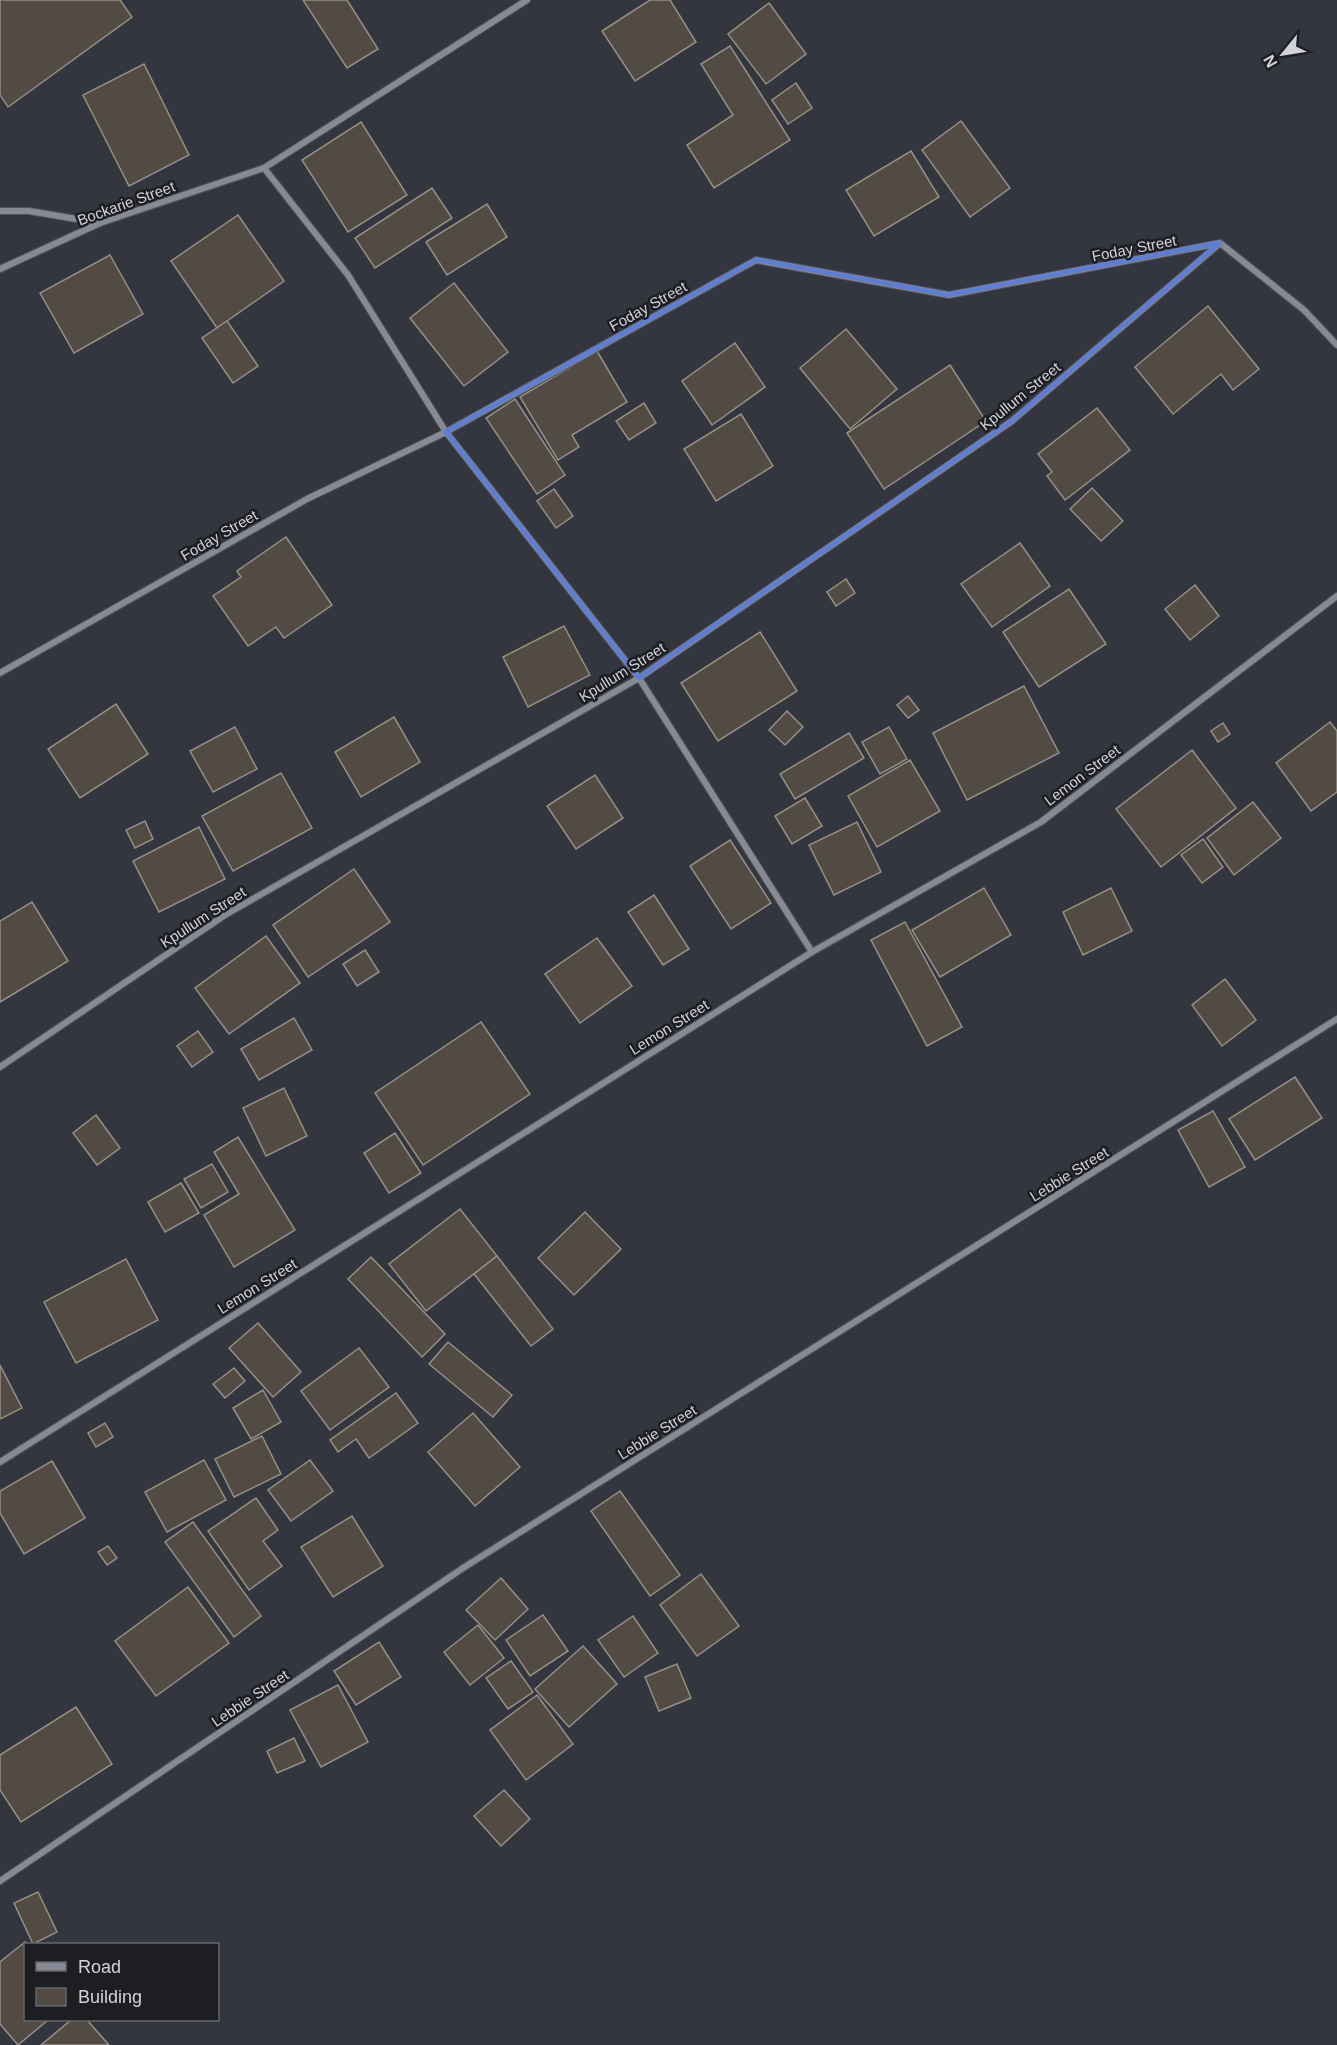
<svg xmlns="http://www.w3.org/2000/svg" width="1337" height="2045" font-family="Helvetica,sans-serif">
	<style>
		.building { fill: #514b43; stroke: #958f86; stroke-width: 1.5 }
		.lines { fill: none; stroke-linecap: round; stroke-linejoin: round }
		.street-casing { stroke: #52545b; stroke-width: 8 }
		.street { stroke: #878a94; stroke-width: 6 }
		.marked { fill: none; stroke: #5c7dd8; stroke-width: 4.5; stroke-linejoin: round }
		.labels { text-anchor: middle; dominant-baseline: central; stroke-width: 5; stroke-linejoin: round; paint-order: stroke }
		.street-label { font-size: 15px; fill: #d1d3d8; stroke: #1d1e22 }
	</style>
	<rect width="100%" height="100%" fill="#34363f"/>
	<g class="building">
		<path d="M0,0H120L132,17L8,107L0,95Z"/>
		<path d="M303,0H347L378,49L347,68Z"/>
		<path d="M650,0H670L696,42L635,81L602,31Z"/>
		<path d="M769,3L806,54L766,84L728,34Z"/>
		<path d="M730,46L790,140L714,188L687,145L733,115L701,64Z"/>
		<path d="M144,64L189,155L129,186L83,95Z"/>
		<path d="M796,83L812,108L788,124L772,100Z"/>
		<path d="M961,121L1010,188L970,217L922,150Z"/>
		<path d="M361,122L407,195L348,232L302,160Z"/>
		<path d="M911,151L939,197L874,236L846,190Z"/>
		<path d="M432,188L452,218L375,268L355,238Z"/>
		<path d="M487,204L507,237L447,275L426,242Z"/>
		<path d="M238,215L284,281L217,328L171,261Z"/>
		<path d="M110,255L143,314L74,353L40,293Z"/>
		<path d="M454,283L508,352L464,386L410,318Z"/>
		<path d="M1208,306L1259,369L1233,390L1221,374L1173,414L1135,367Z"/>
		<path d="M227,321L258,366L233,383L202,338Z"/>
		<path d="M846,329L897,389L850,429L800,368Z"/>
		<path d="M735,343L765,387L712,425L682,381Z"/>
		<path d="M597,351L627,402L572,435L579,447L558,460L520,397Z"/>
		<path d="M950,365L986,421L884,489L847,433Z"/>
		<path d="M515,399L565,475L537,494L486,418Z"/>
		<path d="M644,403L656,423L629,440L616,421Z"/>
		<path d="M1097,408L1130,450L1065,500L1047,476L1052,472L1038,454Z"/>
		<path d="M741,414L773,466L716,501L684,449Z"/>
		<path d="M1092,488L1123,521L1101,541L1070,509Z"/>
		<path d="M554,489L573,516L556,528L537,501Z"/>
		<path d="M286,537L332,605L284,638L276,627L248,646L213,596L241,577L237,571Z"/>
		<path d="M1020,543L1050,586L992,627L961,584Z"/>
		<path d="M846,579L855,593L836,606L827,592Z"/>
		<path d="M1195,585L1219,616L1190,640L1165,609Z"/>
		<path d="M1069,589L1106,644L1039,687L1003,632Z"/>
		<path d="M564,626L590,675L528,707L503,657Z"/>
		<path d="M760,632L797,691L718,741L681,683Z"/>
		<path d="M1024,686L1059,753L967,800L933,733Z"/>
		<path d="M908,696L919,710L908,718L897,705Z"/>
		<path d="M116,704L148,754L80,798L48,749Z"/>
		<path d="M787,711L803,727L785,745L769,730Z"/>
		<path d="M394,717L420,762L361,797L335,752Z"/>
		<path d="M1330,722L1337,731V792L1311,811L1276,763Z"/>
		<path d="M1223,723L1230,734L1218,742L1211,731Z"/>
		<path d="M235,727L257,769L213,792L190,751Z"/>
		<path d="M889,727L907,759L880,774L862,742Z"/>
		<path d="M849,733L864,758L795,799L780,774Z"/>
		<path d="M1192,750L1236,808L1161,867L1116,809Z"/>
		<path d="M910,760L940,811L877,847L848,796Z"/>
		<path d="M281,773L312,828L233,871L202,816Z"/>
		<path d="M595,775L623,818L576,849L547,806Z"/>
		<path d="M805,798L822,826L792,844L775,816Z"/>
		<path d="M1253,802L1281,838L1234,875L1207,838Z"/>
		<path d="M145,821L153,839L135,848L126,830Z"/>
		<path d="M857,822L881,872L834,895L809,845Z"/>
		<path d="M199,827L225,879L159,912L133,861Z"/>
		<path d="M1203,839L1223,867L1202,883L1181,855Z"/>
		<path d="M730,840L771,903L731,929L690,866Z"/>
		<path d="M354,869L390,922L308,977L273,925Z"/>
		<path d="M984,888L1011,935L940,977L912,930Z"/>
		<path d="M1111,888L1132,931L1083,955L1063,912Z"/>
		<path d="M654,895L689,949L663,965L628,912Z"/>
		<path d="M32,902L68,961L0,1002V921Z"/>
		<path d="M905,922L962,1027L927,1046L871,940Z"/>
		<path d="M266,936L300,983L229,1034L195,988Z"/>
		<path d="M597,938L632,986L580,1023L545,974Z"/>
		<path d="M365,950L379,972L357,986L343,964Z"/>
		<path d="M1225,979L1256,1020L1222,1046L1192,1005Z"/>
		<path d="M294,1018L312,1050L259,1080L241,1049Z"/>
		<path d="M481,1022L530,1094L423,1165L375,1093Z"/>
		<path d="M198,1031L213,1052L192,1067L177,1046Z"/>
		<path d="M1295,1077L1322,1118L1255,1160L1229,1119Z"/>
		<path d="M284,1088L307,1136L266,1156L243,1108Z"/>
		<path d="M1213,1111L1245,1167L1209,1187L1178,1130Z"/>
		<path d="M96,1115L120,1148L97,1165L73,1133Z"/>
		<path d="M395,1133L421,1173L389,1193L364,1153Z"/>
		<path d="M238,1137L295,1230L234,1267L204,1215L239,1194L214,1152Z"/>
		<path d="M212,1164L228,1192L201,1208L184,1179Z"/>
		<path d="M181,1183L199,1213L165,1232L148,1202Z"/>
		<path d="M460,1209L497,1256L426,1311L389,1264Z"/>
		<path d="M585,1212L621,1249L574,1295L538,1258Z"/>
		<path d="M497,1256L553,1329L531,1346L474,1274Z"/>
		<path d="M371,1257L445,1334L422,1357L348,1279Z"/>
		<path d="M126,1259L158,1320L76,1363L44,1302Z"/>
		<path d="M258,1323L301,1372L273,1397L229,1348Z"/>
		<path d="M448,1342L512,1395L493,1417L429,1364Z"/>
		<path d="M359,1348L389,1387L330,1430L301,1391Z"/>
		<path d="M0,1365L22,1408L0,1419Z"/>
		<path d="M234,1368L245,1381L225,1398L213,1384Z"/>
		<path d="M263,1390L281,1422L251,1439L233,1408Z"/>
		<path d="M396,1393L418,1423L369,1458L356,1439L338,1452L330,1440Z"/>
		<path d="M473,1413L520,1467L475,1506L428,1452Z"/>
		<path d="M105,1423L113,1437L96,1447L88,1433Z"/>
		<path d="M262,1436L281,1474L234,1497L215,1459Z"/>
		<path d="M204,1460L226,1500L167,1532L145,1492Z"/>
		<path d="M310,1460L333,1491L291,1521L268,1490Z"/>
		<path d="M52,1461L85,1518L24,1554L0,1513V1491Z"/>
		<path d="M620,1491L680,1575L650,1596L591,1511Z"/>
		<path d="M256,1498L278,1530L263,1541L282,1566L249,1590L208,1531Z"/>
		<path d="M352,1516L383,1566L333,1597L301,1547Z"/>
		<path d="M193,1522L261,1616L234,1637L165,1542Z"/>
		<path d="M108,1546L117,1558L107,1565L98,1552Z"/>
		<path d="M701,1574L739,1626L697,1656L660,1605Z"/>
		<path d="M501,1578L528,1609L495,1640L466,1610Z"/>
		<path d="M188,1587L229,1643L156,1696L115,1641Z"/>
		<path d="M543,1615L568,1651L530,1676L506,1640Z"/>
		<path d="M633,1616L658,1653L624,1677L598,1640Z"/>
		<path d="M478,1625L504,1658L470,1685L444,1652Z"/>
		<path d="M379,1642L401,1677L356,1705L334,1671Z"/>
		<path d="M583,1646L617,1684L569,1727L535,1689Z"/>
		<path d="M511,1661L533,1692L508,1709L486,1678Z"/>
		<path d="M677,1664L691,1698L659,1711L645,1677Z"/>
		<path d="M338,1685L368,1742L321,1767L290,1710Z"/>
		<path d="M537,1695L573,1744L526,1780L490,1730Z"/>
		<path d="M76,1707L112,1764L21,1822L0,1790V1755Z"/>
		<path d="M294,1738L305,1761L277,1773L267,1751Z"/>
		<path d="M504,1790L530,1819L501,1846L474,1816Z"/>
		<path d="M38,1892L57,1932L33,1944L14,1903Z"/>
		<path d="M25,1942L27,1944L26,2020H48L18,2045L0,2024V1962Z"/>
		<path d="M71,2020H87L109,2045H41Z"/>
	</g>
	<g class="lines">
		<g class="street-casing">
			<g id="street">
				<path d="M264,168L348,275L446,432L639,678L812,952"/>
				<path d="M0,211H29L100,223"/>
				<path d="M0,269L100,223L264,168L527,0"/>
				<path d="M0,673L307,499L446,432L756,260L949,295L1220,243L1304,310L1337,345"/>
				<path d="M0,1067L225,915L639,678L1012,421L1219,244"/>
				<path d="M0,1462L812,952L1041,822L1337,596"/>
				<path d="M0,1881L463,1568L1337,1019"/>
			</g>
		</g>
		<use href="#street" class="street"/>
	</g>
	<path class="marked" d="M1220,243L1012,421L639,678L446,432L756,260L949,295Z"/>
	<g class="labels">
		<g class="street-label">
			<text transform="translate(126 203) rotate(-20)">Bockarie Street</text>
			<text transform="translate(1134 248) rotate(-11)">Foday Street</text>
			<text transform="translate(648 306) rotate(-29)">Foday Street</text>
			<text transform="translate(1020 396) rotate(-39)">Kpullum Street</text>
			<text transform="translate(219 535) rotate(-30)">Foday Street</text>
			<text transform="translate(622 672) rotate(-32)">Kpullum Street</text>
			<text transform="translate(1082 775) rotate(-37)">Lemon Street</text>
			<text transform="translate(203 917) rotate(-33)">Kpullum Street</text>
			<text transform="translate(669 1027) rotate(-32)">Lemon Street</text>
			<text transform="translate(1069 1174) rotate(-32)">Lebbie Street</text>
			<text transform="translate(257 1286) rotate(-32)">Lemon Street</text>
			<text transform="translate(657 1432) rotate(-32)">Lebbie Street</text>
			<text transform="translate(250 1698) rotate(-34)">Lebbie Street</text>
		</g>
	</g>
	<rect x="24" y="1943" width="195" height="78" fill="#1d1e22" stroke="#65666b" stroke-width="1.5"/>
	<rect x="36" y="1962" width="30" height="9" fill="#878a94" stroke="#65666b" stroke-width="1.5"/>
	<text x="78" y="1973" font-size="18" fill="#d1d3d8">Road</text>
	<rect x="36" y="1988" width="30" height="18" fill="#514b43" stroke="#65666b" stroke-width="1.5"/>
	<text x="78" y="2003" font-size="18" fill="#d1d3d8">Building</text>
	<g transform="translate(1283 54) rotate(240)" stroke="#1d1e22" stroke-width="4.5" paint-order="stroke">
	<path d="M0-4.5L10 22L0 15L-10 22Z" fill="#d1d3d8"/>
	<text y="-9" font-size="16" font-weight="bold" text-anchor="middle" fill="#d1d3d8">N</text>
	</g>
</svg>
